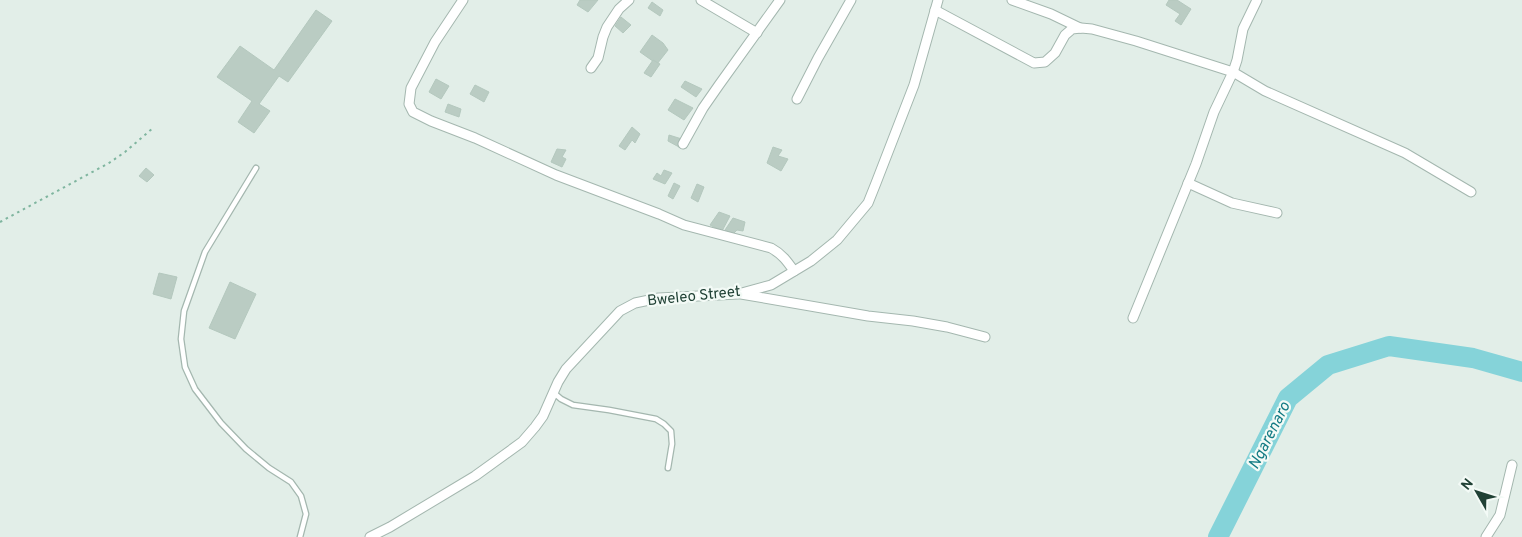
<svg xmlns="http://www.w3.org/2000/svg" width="1522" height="537" font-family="Overpass,sans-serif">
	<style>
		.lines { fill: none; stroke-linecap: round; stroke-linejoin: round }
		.river { stroke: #85d3d9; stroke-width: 20 }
		.building { fill: #baccc3; stroke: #b4c8be }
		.service-casing { stroke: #a4b7af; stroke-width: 7 }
		.minor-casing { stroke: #a4b7af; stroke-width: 11 }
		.path { stroke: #7fb59f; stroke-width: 2; stroke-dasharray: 2.5 4; stroke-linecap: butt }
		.service { stroke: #fff; stroke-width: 4.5 }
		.minor { stroke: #fff; stroke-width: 9 }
		.labels { text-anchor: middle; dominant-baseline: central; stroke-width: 4.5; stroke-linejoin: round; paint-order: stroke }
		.street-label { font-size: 15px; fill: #204135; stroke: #f3faf6 }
		.water-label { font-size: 16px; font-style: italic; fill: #137b84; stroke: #f3faf6 }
	</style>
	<rect width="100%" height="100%" fill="#e2eee8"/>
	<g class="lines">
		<path class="river" d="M1218,537L1288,398L1328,365L1389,346L1473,358L1522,372"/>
	</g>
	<g class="building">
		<path d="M580,0H598L588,12L577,5Z"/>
		<path d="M1169,0H1177L1191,9L1181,25L1175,21L1180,14L1166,5Z"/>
		<path d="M652,2L663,10L660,16L648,8Z"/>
		<path d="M316,10L332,21L288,82L279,76L259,104L270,111L254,133L238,122L252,101L217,77L240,46L274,70Z"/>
		<path d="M621,17L631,25L623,33L615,26Z"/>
		<path d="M652,35L663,43L668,50L657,64L640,52Z"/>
		<path d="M653,60L660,64L651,77L644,73Z"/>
		<path d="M436,79L449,86L441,99L429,92Z"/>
		<path d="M685,81L702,89L696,97L681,87Z"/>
		<path d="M475,85L489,92L484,102L470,94Z"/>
		<path d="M675,99L693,108L684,120L668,110Z"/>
		<path d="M448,104L461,109L459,117L445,112Z"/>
		<path d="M632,127L640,134L635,143L632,140L625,150L619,146Z"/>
		<path d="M669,135L685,140L679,147L668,141Z"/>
		<path d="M773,147L782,150L778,156L788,159L781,171L767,163Z"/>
		<path d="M557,149L566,150L562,157L566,159L562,167L551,162Z"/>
		<path d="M146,168L154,175L147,182L139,176Z"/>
		<path d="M664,170L672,173L665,184L653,179L657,173L661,176Z"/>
		<path d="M674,183L680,186L673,199L668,196Z"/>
		<path d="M697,184L704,187L698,202L691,198Z"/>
		<path d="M719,212L730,216L722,231L710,225Z"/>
		<path d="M733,218L745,222L743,231L737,230L733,234L725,230Z"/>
		<path d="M159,273L177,277L171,299L153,294Z"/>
		<path d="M230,282L256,294L235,339L209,328Z"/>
	</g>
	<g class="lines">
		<g class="service-casing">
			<g id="service">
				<path d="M256,168L205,252L184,311L181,339L185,367L195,389L221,423L246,449L269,468L291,482L301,496L306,514L300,537"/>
				<path d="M554,393L561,399L573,405L609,410L656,419L664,424L671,431L672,444L668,468"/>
			</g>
		</g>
		<g class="minor-casing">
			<g id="minor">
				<path d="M463,0L435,42L411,88L409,104L413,112L431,121L475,138L556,175L659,214L684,225L771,248C782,254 787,261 794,271"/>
				<path d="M701,0L757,33"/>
				<path d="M1012,0L1051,14L1080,28"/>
				<path d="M935,10L1034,63L1045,62L1055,53L1065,35L1072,29L1081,28L1092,29L1136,41L1233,72L1265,91L1405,153L1471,192"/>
				<path d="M591,68L598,58L603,37L607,27L619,9L629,0"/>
				<path d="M797,99L818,58L851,0"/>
				<path d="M683,144L703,108L719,85L780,0"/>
				<path d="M1188,183L1232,203L1277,213"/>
				<path d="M741,294L868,316L913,321L947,327L985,337"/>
				<path d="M1133,318L1196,164L1214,112L1233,72L1237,60L1243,29L1257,0"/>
				<path d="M370,537L390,527L475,476L522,442L535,427L543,416L558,382L566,369L620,311L635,303L659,298L738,294L771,285L811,261L837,240L868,203L876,183L914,85L938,0"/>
				<path d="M1486,537L1500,515L1512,465"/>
			</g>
		</g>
		<path class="path" d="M0,222L109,163L125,152L153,128"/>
		<use href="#service" class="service"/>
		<use href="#minor" class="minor"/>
	</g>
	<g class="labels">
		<g class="street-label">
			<text transform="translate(694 297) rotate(-6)">Bweleo Street</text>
		</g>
		<g class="water-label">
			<text transform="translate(1270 436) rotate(-63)">Ngarenaro</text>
		</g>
	</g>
	<g transform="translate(1477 492) rotate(309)" stroke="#f3faf6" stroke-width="4" paint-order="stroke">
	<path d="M0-4L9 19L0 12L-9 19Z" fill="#204135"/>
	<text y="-8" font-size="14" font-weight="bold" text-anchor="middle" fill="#204135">N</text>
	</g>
</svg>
